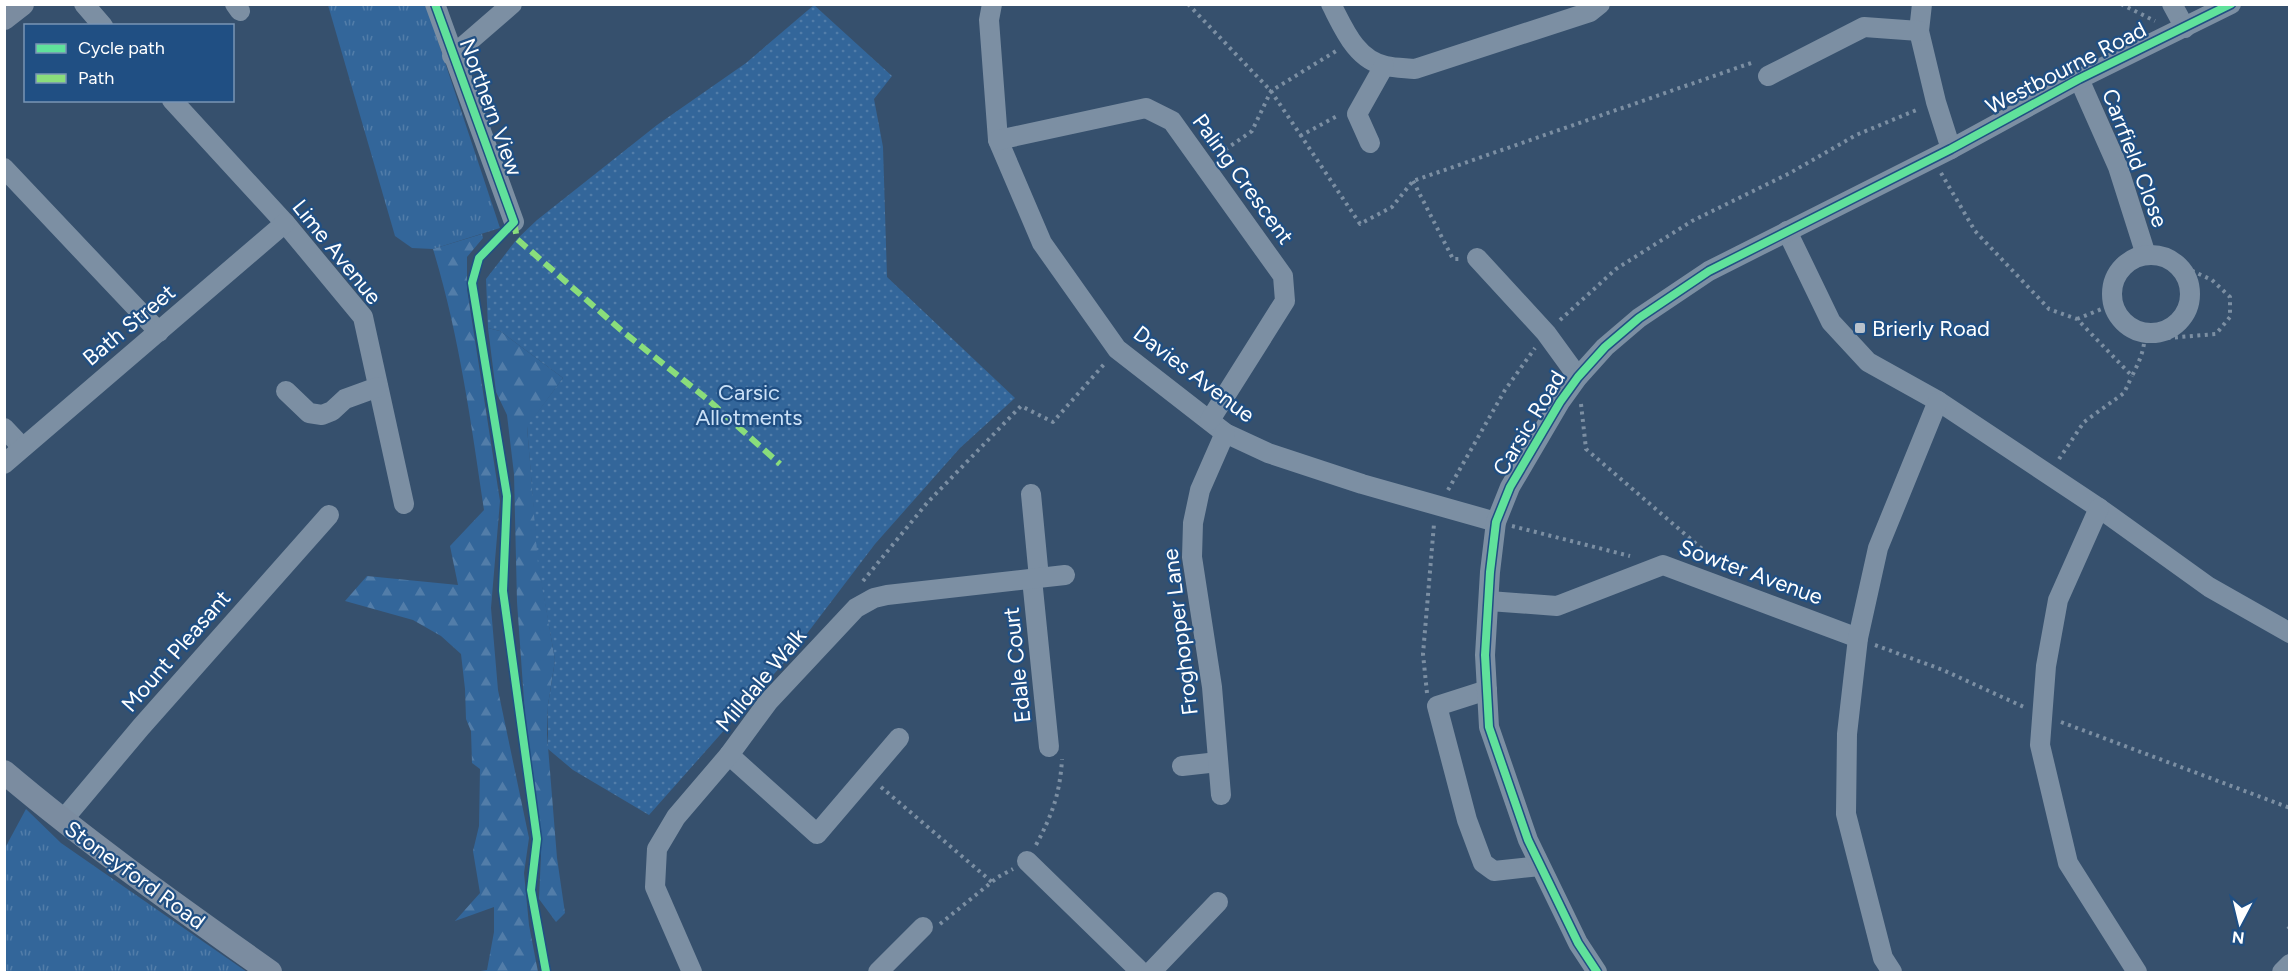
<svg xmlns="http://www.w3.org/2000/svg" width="2294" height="977" font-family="Figtree,sans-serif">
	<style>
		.grass { fill: url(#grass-tufts) }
		.forest { fill: url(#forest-firs) }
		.garden { fill: url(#garden-dots) }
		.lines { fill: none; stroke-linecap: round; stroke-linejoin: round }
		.path { stroke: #7c8fa3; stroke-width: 4; stroke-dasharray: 3 4.5; stroke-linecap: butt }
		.minor { stroke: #7c8fa3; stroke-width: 20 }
		.major { stroke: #7b8ca0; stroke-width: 24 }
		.quiet { stroke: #8add7b; stroke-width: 6; stroke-dasharray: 12 6; stroke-linecap: butt }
		.cycleway-casing { stroke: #204f83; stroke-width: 11 }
		.cycleway { stroke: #60e19b; stroke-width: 8 }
		.poi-dot { fill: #b9c2cc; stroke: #204f83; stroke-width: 2 }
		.labels { text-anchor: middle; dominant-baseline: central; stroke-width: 4.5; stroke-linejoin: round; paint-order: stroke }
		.street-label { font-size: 22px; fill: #fff; stroke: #204f83 }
		.poi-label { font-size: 22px; fill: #fff; stroke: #204f83; text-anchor: start }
		.park-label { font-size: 22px; fill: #cbe1f7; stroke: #204f83 }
	</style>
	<defs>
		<pattern id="grass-tufts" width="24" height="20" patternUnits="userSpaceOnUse" patternTransform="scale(1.5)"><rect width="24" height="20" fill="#33669a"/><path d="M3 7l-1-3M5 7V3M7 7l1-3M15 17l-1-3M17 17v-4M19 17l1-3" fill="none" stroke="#527da9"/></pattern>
		<pattern id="forest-firs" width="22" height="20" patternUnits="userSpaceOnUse" patternTransform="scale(1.5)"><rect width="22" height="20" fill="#33669a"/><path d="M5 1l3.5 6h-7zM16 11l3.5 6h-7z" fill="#527da9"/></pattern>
		<pattern id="garden-dots" width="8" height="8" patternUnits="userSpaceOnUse" patternTransform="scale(1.5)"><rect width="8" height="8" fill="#33669a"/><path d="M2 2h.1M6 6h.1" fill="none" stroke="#527da9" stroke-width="1.8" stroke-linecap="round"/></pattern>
	</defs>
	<rect width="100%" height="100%" fill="#36506d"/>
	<g class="grass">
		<path d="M328,5H426L500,228L433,249L412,248L395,236Z"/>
		<path d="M26,809L61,843L247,972H5V848Z"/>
	</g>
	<g class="forest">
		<path d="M482,234L483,238L467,257V289L500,501L491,608L498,690L529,838L524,873L529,925L538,972H474L487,970L494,932V907L455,921L480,893L473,851L479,826L480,769L472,763L471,731L466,719L465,689L461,654L441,636L413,620L345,601L367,576L458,585L450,546L484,510C471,422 459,334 433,249Z"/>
		<path d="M488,328L500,331L563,378L527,427L539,566L555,660L548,705L547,734L557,858L565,913L556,922L539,899L541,855L526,729L517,602L514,474L507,415L496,392Z"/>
	</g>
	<path class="garden" d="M814,5L892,76L874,99L883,147L887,277L1015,398L960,448L875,544L790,656L649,815L573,770L548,749V705L555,660L538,564L527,426L563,378L500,331L488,328L486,279L517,239L537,220L657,125L746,63Z"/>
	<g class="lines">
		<g class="path">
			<path d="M1188,4L1271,91L1360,224L1392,207L1413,181L1754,62"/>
			<path d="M2121,4L2155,21"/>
			<path d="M1300,136L1339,115"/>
			<path d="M1219,154L1252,131L1271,91L1336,51"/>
			<path d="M1941,173L1975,231L2049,309L2077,319L2132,376C2139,362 2146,348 2144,332"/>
			<path d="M1413,181L1453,259H1461"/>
			<path d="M2077,319L2114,304"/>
			<path d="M1560,320L1616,269L1692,221L1790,173L1856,135L1919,109"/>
			<path d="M2145,340L2216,334L2230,317V297L2212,280L2175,263"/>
			<path d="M1581,404L1586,449L1715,560L1716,565"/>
			<path d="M2059,459L2084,422L2124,393L2132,376"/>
			<path d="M1448,490L1505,390L1535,348"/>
			<path d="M1512,526L1630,556"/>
			<path d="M863,581L927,503L1021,406L1053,422L1106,362"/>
			<path d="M1875,645L1943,670L2026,708"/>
			<path d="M1427,693L1423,654L1434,524"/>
			<path d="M2061,722L2290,808"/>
			<path d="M881,787L992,882"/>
			<path d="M1036,845C1052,815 1060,794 1062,759"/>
			<path d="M940,924L998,877L1013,869"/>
			<path d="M2290,927L2287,930L2290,932"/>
		</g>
		<g class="minor">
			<path d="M84,4L103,26"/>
			<path d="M235,4L240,11"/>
			<path d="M435,4L514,222"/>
			<path d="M992,4L989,20L998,140L1042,243L1117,349L1225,433L1268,453L1362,484L1496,522"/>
			<path d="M1331,4C1344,29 1356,60 1386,66C1395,68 1405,68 1415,69L1590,12L1600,4"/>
			<path d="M1922,4L1919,31L1936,102L1951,149"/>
			<path d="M2172,4L2185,28"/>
			<path d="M452,56L512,4"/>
			<path d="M1768,76L1864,27L1919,31"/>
			<path d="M2079,79L2118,167L2146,255"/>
			<path d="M172,100L285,223L363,317L404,504"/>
			<path d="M998,140L1146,108L1172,121L1283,276L1285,301L1210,420"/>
			<path d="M1370,143L1357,114L1384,66"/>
			<path d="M4,168L159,332"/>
			<path d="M1787,231L1831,322L1868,362L1938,401L2099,508L2209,587L2290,633"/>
			<circle cx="2151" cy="294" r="39"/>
			<path d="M1477,258L1546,333L1578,377"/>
			<path d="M286,391L309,413L322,415L332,411L345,399L378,387"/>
			<path d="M4,428L22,447"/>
			<path d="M4,464L285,223"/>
			<path d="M1031,494L1039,578"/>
			<path d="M2099,508L2058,600L2046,666L2040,745L2068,863L2137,972"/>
			<path d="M1032,579L1049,747"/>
			<path d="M1489,601L1557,606L1663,565L1858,638"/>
			<path d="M1487,690L1437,706L1467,820L1483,863L1494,871L1540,866"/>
			<path d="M729,755L817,834L899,738"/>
			<path d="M1182,766L1218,762"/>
			<path d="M1221,795L1212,687L1192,557L1193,523L1200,490L1225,433"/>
			<path d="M62,821L141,727L329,515"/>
			<path d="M1027,861L1141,972"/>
			<path d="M692,972L655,887L657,849L676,817L729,755L768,702L856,608L874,598L887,595L1065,575"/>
			<path d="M878,972L923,927"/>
			<path d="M1151,972L1218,902"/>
			<path d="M1597,972L1578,943L1528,840L1489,727L1485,655L1490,572L1496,522L1510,487L1560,402L1578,377L1605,347L1639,318L1709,271L1951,149L2079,79L2231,4"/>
			<path d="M1892,972L1883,958L1846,814L1847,734L1858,638L1878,548L1938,401"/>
			<path d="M2282,972L2290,964"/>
		</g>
		<g class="major">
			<path d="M4,18L22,4"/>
			<path d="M4,772C89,844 180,908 270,972"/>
		</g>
		<path class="quiet" d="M514,222L517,239L621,330L706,398L780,464"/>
		<g class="cycleway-casing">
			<g id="cycleway">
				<path d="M435,4L514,222L479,258L472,283L507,496L503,591L537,839L531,890L546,972"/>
				<path d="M1597,972L1578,943L1528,840L1489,727L1485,655L1490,572L1496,522L1510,487L1560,402L1578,377L1605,347L1639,318L1709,271L1951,149L2079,79L2231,4"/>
			</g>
		</g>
		<use href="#cycleway" class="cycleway"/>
	</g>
	<rect class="poi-dot" x="1854" y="322" width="12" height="12" rx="3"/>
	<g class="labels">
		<g class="street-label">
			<text transform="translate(2066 68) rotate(-27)">Westbourne Road</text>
			<text transform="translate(491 107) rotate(70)">Northern View</text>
			<text transform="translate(2135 158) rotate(69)">Carrfield Close</text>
			<text transform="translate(1243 179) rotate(54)">Paling Crescent</text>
			<text transform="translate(337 252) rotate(51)">Lime Avenue</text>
			<text transform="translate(129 325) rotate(-40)">Bath Street</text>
			<text transform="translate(1194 374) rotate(37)">Davies Avenue</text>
			<text transform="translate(1529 423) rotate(-59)">Carsic Road</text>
			<text transform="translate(1751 572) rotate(20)">Sowter Avenue</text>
			<text transform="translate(1180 632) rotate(-97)">Froghopper Lane</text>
			<text transform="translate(176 651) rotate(-49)">Mount Pleasant</text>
			<text transform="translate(1017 665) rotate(-96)">Edale Court</text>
			<text transform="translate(761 680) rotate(-50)">Milldale Walk</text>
			<text transform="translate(135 875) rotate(36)">Stoneyford Road</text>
		</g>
		<g class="poi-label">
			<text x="1872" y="328">Brierly Road</text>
		</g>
		<g class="park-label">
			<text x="749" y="392">Carsic<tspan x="749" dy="25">Allotments</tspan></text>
		</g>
	</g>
	<rect width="2294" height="977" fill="none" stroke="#ffffff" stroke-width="12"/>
	<rect x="24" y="24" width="210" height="78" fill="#204f83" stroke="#7995b5" stroke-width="1.5"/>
	<rect x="36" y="44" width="30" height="9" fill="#60e19b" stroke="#7995b5" stroke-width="1.5"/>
	<text x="78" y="54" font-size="18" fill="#ffffff">Cycle path</text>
	<rect x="36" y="74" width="30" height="9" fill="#8add7b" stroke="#7995b5" stroke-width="1.5"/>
	<text x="78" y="84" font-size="18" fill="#ffffff">Path</text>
	<g transform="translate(2240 923) rotate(187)" stroke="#204f83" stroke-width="4.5" paint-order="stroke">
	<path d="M0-4.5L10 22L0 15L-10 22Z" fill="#ffffff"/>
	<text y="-9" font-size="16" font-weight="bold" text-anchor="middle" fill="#ffffff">N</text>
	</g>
</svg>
